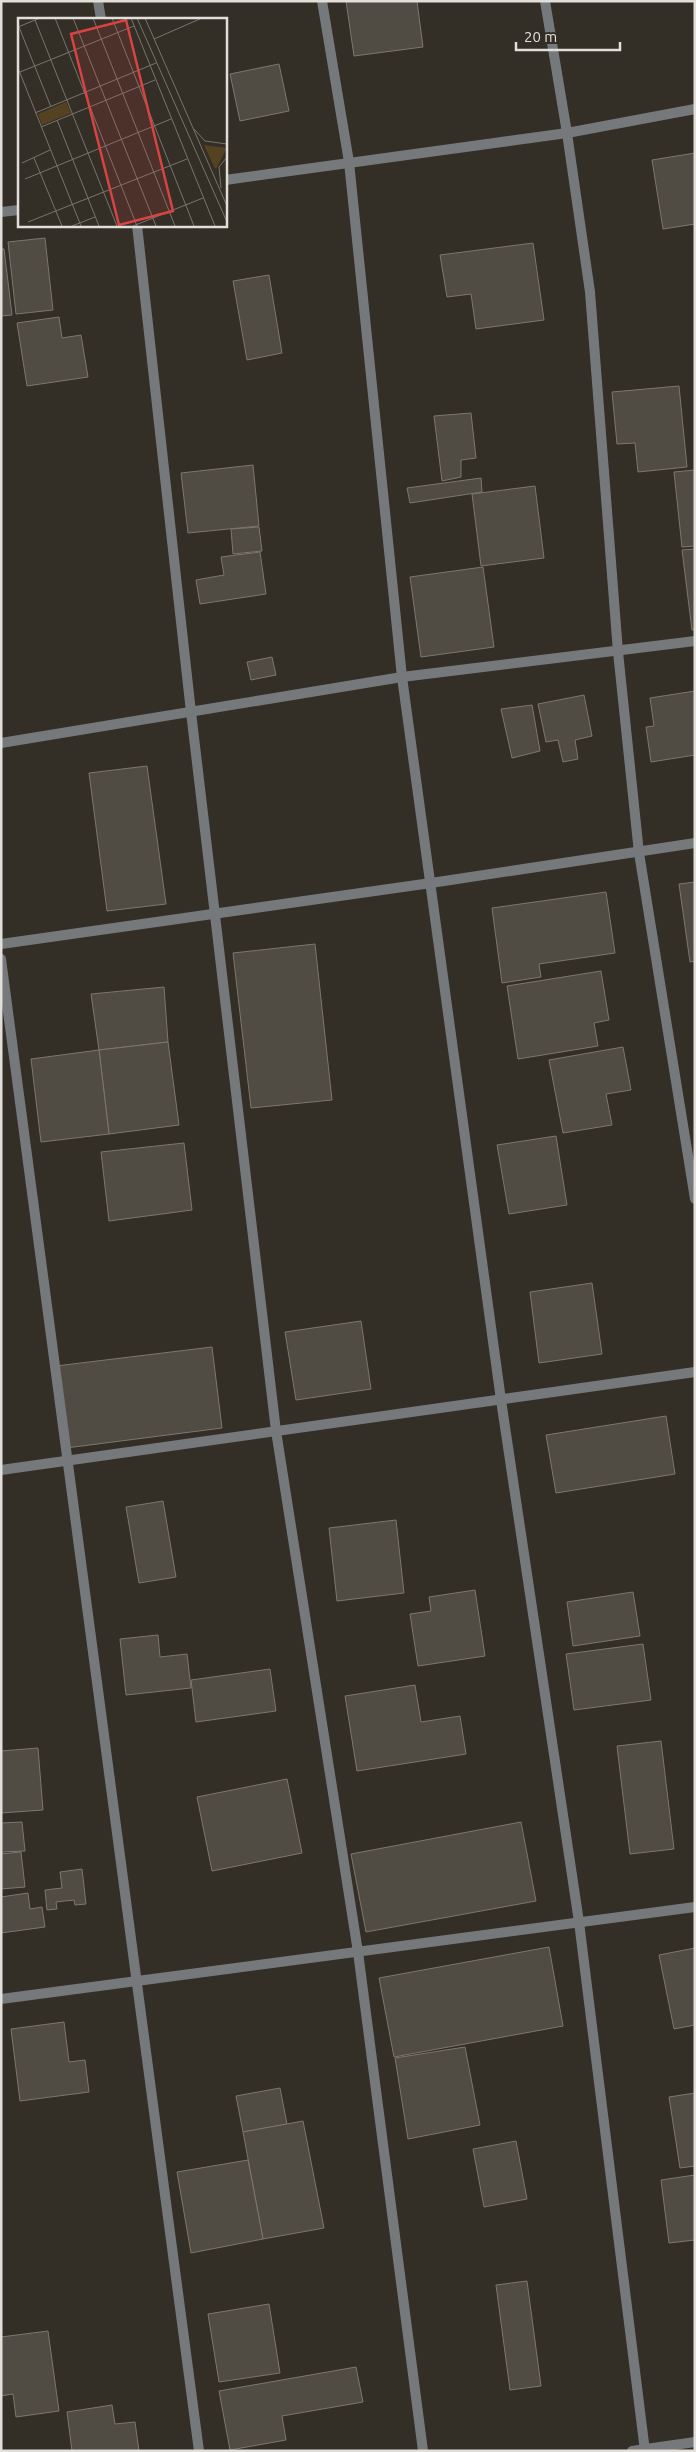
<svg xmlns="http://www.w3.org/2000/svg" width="696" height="2452" font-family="Ubuntu,sans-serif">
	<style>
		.building { fill: #504b43; stroke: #7d776e }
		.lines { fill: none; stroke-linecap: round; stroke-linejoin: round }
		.minor { stroke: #75797c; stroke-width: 10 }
		.inset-road { fill: none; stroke: #79756e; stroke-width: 1 }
		.view { fill: #d84343; fill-opacity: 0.15; stroke: #d84343; stroke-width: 2.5 }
		.inset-edge { fill: none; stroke: #e2dfda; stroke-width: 2.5 }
	</style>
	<rect width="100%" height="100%" fill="#332e26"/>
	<g class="building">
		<path d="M346,1H417L423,47L354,56Z"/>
		<path d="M279,64L289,111L240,121L230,74Z"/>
		<path d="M695,153V224L663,229L652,160Z"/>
		<path d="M45,238L53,310L16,314L8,242Z"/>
		<path d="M533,243L544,320L476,329L471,294L447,297L440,255Z"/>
		<path d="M1,249H4L12,315L1,316Z"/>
		<path d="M269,275L282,353L247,360L233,281Z"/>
		<path d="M59,317L62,338L81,335L88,377L27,386L17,323Z"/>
		<path d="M679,386L687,467L638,472L635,443L617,444L612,392Z"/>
		<path d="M471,413L476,458L461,460V477L442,481L434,416Z"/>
		<path d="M253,465L259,526L188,533L181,473Z"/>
		<path d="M695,470V546L682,547L674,472Z"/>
		<path d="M481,478L482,492L410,503L407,488Z"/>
		<path d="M535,486L544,558L481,566L472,494Z"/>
		<path d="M259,527L262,551L233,554L231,529Z"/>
		<path d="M695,549V630H692L682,550Z"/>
		<path d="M260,552L266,594L200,604L196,580L224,575L221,557Z"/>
		<path d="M483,567L494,647L421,657L410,577Z"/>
		<path d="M272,657L276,675L251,680L247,662Z"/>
		<path d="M695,691V755L651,762L646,727L654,726L650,698Z"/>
		<path d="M584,695L592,736L575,740L578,759L563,762L558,740L546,742L538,704Z"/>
		<path d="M532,705L540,751L512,758L501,709Z"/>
		<path d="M147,766L166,904L107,911L89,773Z"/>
		<path d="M695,882V961L690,962L679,884Z"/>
		<path d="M606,892L615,953L539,964L541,977L502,983L492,908Z"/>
		<path d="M315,944L332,1100L251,1108L233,953Z"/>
		<path d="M601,971L609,1020L594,1023L598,1046L518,1059L507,986Z"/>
		<path d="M164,987L168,1042L99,1050L91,994Z"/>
		<path d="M168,1042L179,1125L109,1134L99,1050Z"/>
		<path d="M623,1047L631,1090L606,1094L612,1125L563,1133L549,1060Z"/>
		<path d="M99,1050L109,1134L41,1142L31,1059Z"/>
		<path d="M556,1136L567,1205L509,1214L497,1145Z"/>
		<path d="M184,1143L192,1210L109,1221L101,1152Z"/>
		<path d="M592,1283L602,1354L539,1363L530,1292Z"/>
		<path d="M361,1321L371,1389L296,1400L285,1332Z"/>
		<path d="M212,1347L222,1428L66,1448L56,1366Z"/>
		<path d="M666,1416L675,1474L556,1493L546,1435Z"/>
		<path d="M163,1501L176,1577L139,1583L126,1507Z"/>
		<path d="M396,1520L404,1593L337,1601L329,1528Z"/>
		<path d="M475,1590L485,1656L418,1666L410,1614L431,1611L429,1597Z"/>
		<path d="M633,1592L640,1636L573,1646L567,1602Z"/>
		<path d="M158,1635L160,1657L187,1654L191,1688L126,1695L120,1639Z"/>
		<path d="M643,1644L651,1700L574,1710L566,1654Z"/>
		<path d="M270,1669L276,1711L196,1722L191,1680Z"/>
		<path d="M415,1685L421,1722L460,1716L466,1754L357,1771L345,1696Z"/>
		<path d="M661,1741L674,1849L630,1854L617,1746Z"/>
		<path d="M38,1748L43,1810L1,1813V1751Z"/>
		<path d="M287,1779L302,1853L212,1871L197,1797Z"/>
		<path d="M22,1822L25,1851L1,1852V1823Z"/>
		<path d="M521,1822L536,1901L366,1932L351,1854Z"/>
		<path d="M21,1852L25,1887L1,1889V1854Z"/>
		<path d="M82,1869L86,1904L75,1905L74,1900L56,1902L57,1909L47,1910L45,1890L62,1888L60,1872Z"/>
		<path d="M28,1893L30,1909L42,1907L45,1927L1,1933V1897Z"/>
		<path d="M549,1947L563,2026L394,2057L379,1978Z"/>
		<path d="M695,1948V2025L674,2029L659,1955Z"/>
		<path d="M64,2022L69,2062L85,2060L89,2092L20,2101L11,2029Z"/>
		<path d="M465,2047L480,2125L408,2139L395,2058Z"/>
		<path d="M280,2088L287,2124L243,2132L236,2096Z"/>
		<path d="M695,2093V2166L680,2168L669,2097Z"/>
		<path d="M303,2121L324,2228L263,2239L243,2132Z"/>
		<path d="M516,2141L527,2199L484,2207L473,2149Z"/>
		<path d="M248,2160L263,2239L191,2253L177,2172Z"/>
		<path d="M695,2175V2240L669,2243L661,2180Z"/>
		<path d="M527,2281L541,2386L510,2390L496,2285Z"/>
		<path d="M269,2304L280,2373L219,2382L208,2314Z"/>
		<path d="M48,2331L59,2411L16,2417L13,2394L1,2396V2337Z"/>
		<path d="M356,2367L363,2402L282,2416L286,2440L230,2450L219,2391Z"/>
		<path d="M112,2405L115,2424L135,2422L139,2451H72L67,2412Z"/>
	</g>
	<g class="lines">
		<g class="minor">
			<path d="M98,1L101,19"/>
			<path d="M322,1L349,162L402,677L501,1400L579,1922L645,2451"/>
			<path d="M545,1L567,133L590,292L618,652L639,853L695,1199"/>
			<path d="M225,180L567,133L695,109"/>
			<path d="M1,212L19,210"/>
			<path d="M137,225L191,712L276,1431L358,1952L423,2451"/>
			<path d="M1,743L402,677L695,641"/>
			<path d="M1,944L431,883L695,843"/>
			<path d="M1,959L199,2451"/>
			<path d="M1,1470L695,1372"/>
			<path d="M1,1999L695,1907"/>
			<path d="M632,2451L695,2442"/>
		</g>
	</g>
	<g transform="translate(18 18)">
		<rect width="209" height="209" fill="#332e26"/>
		<path d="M48,84L53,95L24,107L20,96ZM186,127L209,130L198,151L196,149Z" fill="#554222"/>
		<path class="inset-road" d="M37,0L119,208M55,0L138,208M75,0L157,208M94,0L176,208M113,0L197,208M119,0L209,204M127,0L209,188M17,2L99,208M0,9L22,0M1,9L33,89M136,21L184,0M0,50L63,208M2,54L116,8M17,95L138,45M39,102L81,208M23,109L137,62M176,111L187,123L209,126M16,140L44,208M4,145L32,132M7,161L153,101M203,170L201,149L209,139M10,204L169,141M54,208L77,199M115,208L185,180"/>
		<path class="view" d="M108,2L155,193L101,207L53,16Z"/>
		<rect width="209" height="209" class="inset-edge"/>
	</g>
	<rect width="696" height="2452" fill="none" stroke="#e2dfda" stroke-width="5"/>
	<path d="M516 42v8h104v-8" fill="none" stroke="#e2dfda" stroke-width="2.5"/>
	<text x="524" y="42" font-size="15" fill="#e2dfda" stroke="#332e26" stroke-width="4" paint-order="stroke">20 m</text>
</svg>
